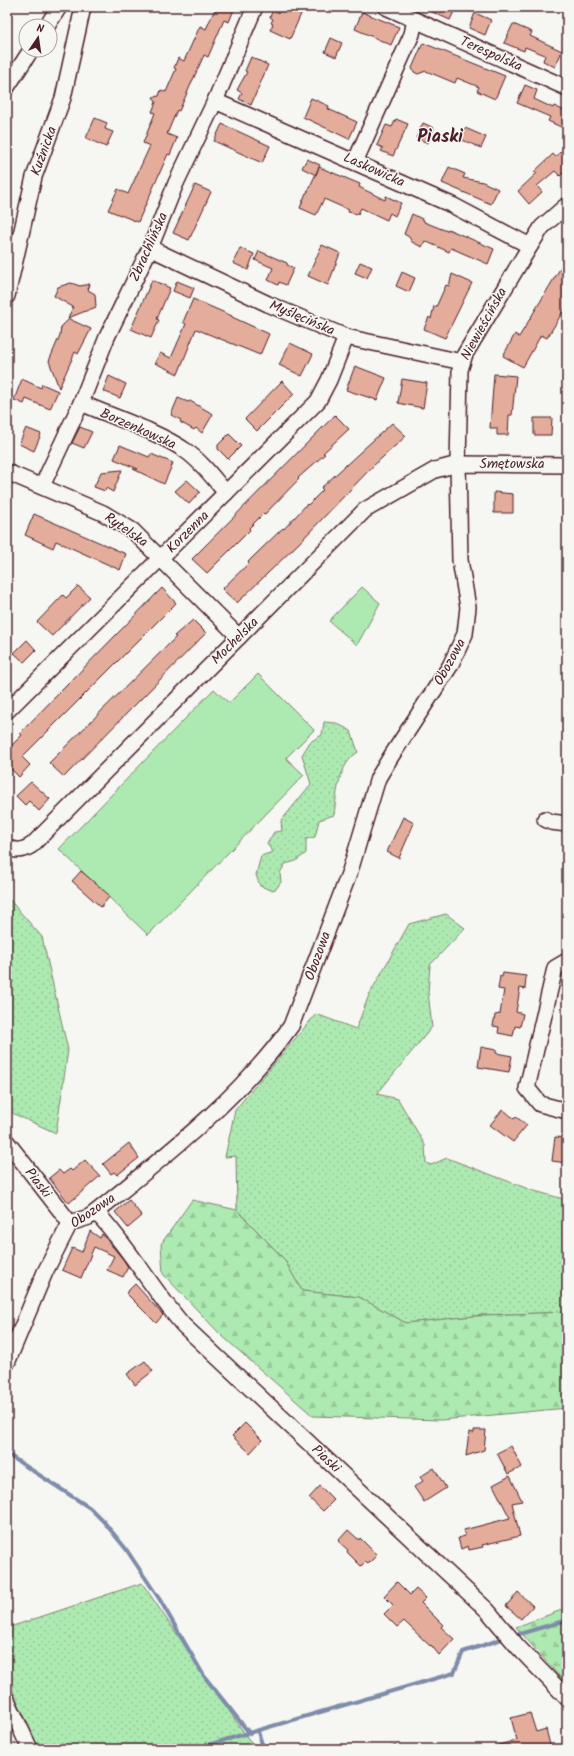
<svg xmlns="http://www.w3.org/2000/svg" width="574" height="1756" font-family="Kalam,sans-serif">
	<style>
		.grass { fill: url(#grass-dots); stroke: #7c846e }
		.forest { fill: url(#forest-firs); stroke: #7c846e }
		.park { fill: #adeab1; stroke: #7c846e }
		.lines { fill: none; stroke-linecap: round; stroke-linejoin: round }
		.stream { stroke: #7e8caa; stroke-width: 4 }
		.building { fill: #e4ad9b; stroke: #4a1f2b }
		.street-casing { stroke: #4a1f2b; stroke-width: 18 }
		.street { stroke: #f6f6f2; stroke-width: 15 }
		.labels { text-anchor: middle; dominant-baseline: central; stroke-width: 3; stroke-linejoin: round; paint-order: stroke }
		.street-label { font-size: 14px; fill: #4a1f2b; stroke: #f6f6f2 }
		.district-label { font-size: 18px; font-weight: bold; fill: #4a1f2b; stroke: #f6f6f2 }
	</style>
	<defs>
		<pattern id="grass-dots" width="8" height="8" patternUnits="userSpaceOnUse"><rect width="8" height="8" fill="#adeab1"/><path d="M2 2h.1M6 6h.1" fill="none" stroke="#96c898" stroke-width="1.8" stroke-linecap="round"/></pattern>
		<pattern id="forest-firs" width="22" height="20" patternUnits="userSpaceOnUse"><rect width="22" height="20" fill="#adeab1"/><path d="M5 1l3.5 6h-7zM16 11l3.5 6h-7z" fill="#96c898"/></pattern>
	</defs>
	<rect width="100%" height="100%" fill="#f6f6f2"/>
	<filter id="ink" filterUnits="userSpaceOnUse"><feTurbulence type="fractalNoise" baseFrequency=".025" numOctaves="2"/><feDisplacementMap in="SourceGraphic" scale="8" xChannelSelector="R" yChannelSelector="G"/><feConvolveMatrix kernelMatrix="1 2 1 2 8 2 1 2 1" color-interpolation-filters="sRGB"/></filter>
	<g filter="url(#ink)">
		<g class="grass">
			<path d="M324,722L336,723L351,731L358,752C338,765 337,792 334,815L319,820L315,837L306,839V853L296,861L285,864L280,873L281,882L276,889L271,890L260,886L256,875L261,856L273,852L267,844L274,832L282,831L281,821L311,784L302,755L310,742L322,735Z"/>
			<path d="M7,897L42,937L68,1050L56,1133L14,1114L7,1107Z"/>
			<path d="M446,914L465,928L430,965L428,992L432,1027L377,1094L398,1099L425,1145L426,1163L431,1165L447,1158L531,1190L567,1200V1312L484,1315L406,1323L359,1297L302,1291L284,1259L237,1210L236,1156L225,1157L235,1110L316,1014L356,1029L369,995L409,924Z"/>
			<path d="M142,1583L249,1740L260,1749H39L7,1678V1628Z"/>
		</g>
		<g class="forest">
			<path d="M192,1200L237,1210L284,1259L302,1291L359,1297L406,1323L484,1315L567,1312V1408L441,1420L313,1416L220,1334L163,1274L161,1244Z"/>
			<path d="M567,1608V1685L516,1627Z"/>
		</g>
		<g class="park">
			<path d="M362,587L380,603L357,645L329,621Z"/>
			<path d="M258,674L314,730L286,758L304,775L148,935L59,849L214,689L229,703Z"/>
		</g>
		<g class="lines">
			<g class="stream">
				<path d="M7,1454L90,1508L104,1522L126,1549L160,1600L204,1676L250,1734"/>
				<path d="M516,1635L567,1620"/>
				<path d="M258,1732L262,1744L268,1749"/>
				<path d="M194,1749L454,1673L463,1652L502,1639"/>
				<path d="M390,1749L395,1747"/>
			</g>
		</g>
		<g class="building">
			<path d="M216,7H235L229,22L224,20L208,57L204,55L179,111L177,110L167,134L177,138L170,155L168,154L138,222L108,210L118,189L128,194L150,146L143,143L155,113L152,112L156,102L153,97L159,96L161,90L166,92L176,69L174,68L178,58L184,61L200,26L206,29Z"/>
			<path d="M274,7H304L290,39L270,30L273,24L271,23L273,19L270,17Z"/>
			<path d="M421,7H456L450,20Z"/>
			<path d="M362,12L399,27L391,45L355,29Z"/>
			<path d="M475,13L491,20L485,35L469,28Z"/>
			<path d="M513,24L532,32L530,36L562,51L555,67L543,61L545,55L525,47L524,51L504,43Z"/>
			<path d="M331,38L342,43L336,57L325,52Z"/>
			<path d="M423,43L505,76L495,99L477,91L479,87L457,78L455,83L426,71L418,74L414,72L412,68Z"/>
			<path d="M251,57L268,65L251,105L239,99L242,93L237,90L247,72L245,71Z"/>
			<path d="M525,85L537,90L534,99L553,108L554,106L567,112V120L563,128L548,121L550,117L517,103Z"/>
			<path d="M311,98L329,106L328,109L357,122L349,139L303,117Z"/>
			<path d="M95,118L107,123L105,129L113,132L106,147L86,138Z"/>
			<path d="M396,119L408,124L393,156L381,151L383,148L377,145L386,125L392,127Z"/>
			<path d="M423,123L434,128L428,143L416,138Z"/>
			<path d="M222,124L270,146L262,163L214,141Z"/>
			<path d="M465,128L486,137L481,148L460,139Z"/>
			<path d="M561,151L567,157V169L560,176L555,171L537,186L542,192L529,204L518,191L537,173L534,172L553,154L556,157Z"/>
			<path d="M307,159L320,165L319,167L360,184L359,187L385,200L386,196L401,203L395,216L390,213L387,220L361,208L358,214L348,212L349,210L324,199L316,215L300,208L306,193H307L319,167L316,175L302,168Z"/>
			<path d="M449,167L465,174L463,178L483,182L498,189L491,204L442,183Z"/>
			<path d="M195,185L211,192L189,240L173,233Z"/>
			<path d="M412,214L424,220V222L447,231L448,229L494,249L488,264L451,248L449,252L425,241L422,247L412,242L409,237L404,234Z"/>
			<path d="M322,245L340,253L328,285L308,276Z"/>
			<path d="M240,248L254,254L248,270L233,263Z"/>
			<path d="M259,251L287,263V265L294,268L286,285L279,282L278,285L268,280L273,268L255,260Z"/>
			<path d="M567,257V305L547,338L541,335L523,367L503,356L515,334L519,337Z"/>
			<path d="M360,262L372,267L367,278L355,273Z"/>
			<path d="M402,272L415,278L409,292L396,286Z"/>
			<path d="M452,274L472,283L445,338L424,329L429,317L431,319L434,306L436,307L446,285L449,286Z"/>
			<path d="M152,280L170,288L157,319L159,320L151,338L131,329Z"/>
			<path d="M177,281L194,288L190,298L173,291Z"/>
			<path d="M71,283L80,286L90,284L88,290L95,294L96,307L68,318L73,307L54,296L58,287Z"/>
			<path d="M193,299L232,316V317L269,334L260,355L196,329L178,374L155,363L160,353L171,358L186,324L183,322Z"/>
			<path d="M69,319L91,329L78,354L75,352L59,388L49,361L60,335L61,327Z"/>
			<path d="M290,343L313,354L302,376L279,365Z"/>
			<path d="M355,366L386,378L377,400L346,390Z"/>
			<path d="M494,374L516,376L512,415H509L508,435H497V428H490Z"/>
			<path d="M109,376L126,384L120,398L103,391Z"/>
			<path d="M22,379L41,388L42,384L58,391L50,409L26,399L24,404L14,400Z"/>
			<path d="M402,379L427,383L423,408L398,403Z"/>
			<path d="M282,381L294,394L257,431L245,419Z"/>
			<path d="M178,398L188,402L190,401L213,414L202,433L196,428L194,430L180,422L181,420L171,415Z"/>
			<path d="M335,415L349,429L323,453L325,454L298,478L299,479L265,514L264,513L249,528L250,530L207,573L192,559Z"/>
			<path d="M534,418H552L551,435H534Z"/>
			<path d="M392,423L406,436L373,466L299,543L237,603L222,589L249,563L248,562L257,553L283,528L284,529L307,504L308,505L323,490L321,488Z"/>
			<path d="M80,427L92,432L84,448L72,443Z"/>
			<path d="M26,428L41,434L34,451L19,444Z"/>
			<path d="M229,434L241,446L228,459L218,449V445Z"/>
			<path d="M120,445L149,457L151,454L173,463L164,484L133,469H138L114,459Z"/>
			<path d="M122,470L113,492L106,488L105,491L94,487L101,472Z"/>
			<path d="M187,480L200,492L189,504L175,491Z"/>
			<path d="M494,492L513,494V513H494Z"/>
			<path d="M34,514L126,554L120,570L56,541L53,548L25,535Z"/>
			<path d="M78,586L90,597L52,636L37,622L63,595L66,598Z"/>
			<path d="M162,588L176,603L22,757L30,765L19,777L7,765V750L22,735L20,733Z"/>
			<path d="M193,620L206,633L64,777L49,763L176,637L174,636Z"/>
			<path d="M27,640L36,650L24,662L14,653Z"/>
			<path d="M31,782L50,799L39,811L29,801L25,805L16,796Z"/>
			<path d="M403,817L414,823L399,858L387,852Z"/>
			<path d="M81,871L110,896L101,907L72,881Z"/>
			<path d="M503,973L526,976L525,989L520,988L516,1012L523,1014L520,1027L515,1026L513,1036L498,1033L499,1027L493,1026L495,1015L500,1014L504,990L498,989L500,976L502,977Z"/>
			<path d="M481,1047L496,1050V1053L512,1056L509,1072L478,1067Z"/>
			<path d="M503,1109L514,1119L516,1117L527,1125L513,1142L490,1125Z"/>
			<path d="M555,1137L567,1138V1163L552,1161Z"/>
			<path d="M129,1143L139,1158L117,1175L114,1172L111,1174L103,1164Z"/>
			<path d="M85,1160L100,1176L69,1203L49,1178L59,1170L63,1174L70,1169L72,1171Z"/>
			<path d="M129,1200L142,1216L128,1228L115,1212Z"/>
			<path d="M90,1231L100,1238L102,1234L123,1259L128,1267L123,1277L107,1270L114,1256L94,1247L81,1278L62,1270L72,1248L82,1252Z"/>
			<path d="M135,1284L163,1315L156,1323L126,1293Z"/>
			<path d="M145,1361L153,1371L135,1385L127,1374Z"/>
			<path d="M245,1423L262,1440L250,1453L232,1436Z"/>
			<path d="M474,1430H486L484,1450L466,1456L469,1432L474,1433Z"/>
			<path d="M511,1446L522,1467L508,1474L497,1453Z"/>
			<path d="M434,1468L446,1488L424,1502L414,1487L423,1481L420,1477Z"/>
			<path d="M510,1476L522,1501L512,1503L520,1536L482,1545L483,1547L469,1550L468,1546L461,1549L458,1538L465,1536L464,1530L510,1518L493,1485Z"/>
			<path d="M320,1486L334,1500L323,1511L309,1498Z"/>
			<path d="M348,1530L359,1540L360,1538L377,1555L368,1564L365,1562L361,1566L347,1552L348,1550L338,1541Z"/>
			<path d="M397,1582L410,1595L416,1589L426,1598L421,1603L443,1625L441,1627L454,1639L439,1655L431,1645L430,1646L404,1621L397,1627L384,1614L393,1605L384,1596Z"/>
			<path d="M518,1592L533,1606L521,1619L506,1606Z"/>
			<path d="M530,1713L536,1732L546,1729L551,1749H495V1746L517,1740L511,1718Z"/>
		</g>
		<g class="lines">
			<g class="street-casing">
				<g id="street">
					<path d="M386,7L567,88"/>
					<path d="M47,26L59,7"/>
					<path d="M7,87L31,50"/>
					<path d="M215,101L452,205L530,246"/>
					<path d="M355,162L412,34L415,20"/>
					<path d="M150,248L268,304L346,337L462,362"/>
					<path d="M7,296L34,177L63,98L83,7"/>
					<path d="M81,403C113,417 159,432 186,451C202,462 214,479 226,493"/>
					<path d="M7,472L103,513L133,531L239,637"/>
					<path d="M42,486L81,403L107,337L150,248L176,183L215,101L255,7"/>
					<path d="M7,711L318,401L329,380L346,337"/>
					<path d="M545,819L551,822L567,824"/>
					<path d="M7,847C16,852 23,851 32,845L365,510L435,470L458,464L567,465"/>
					<path d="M567,961L555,968L527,1088L540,1104L567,1111"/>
					<path d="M7,1142L70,1223"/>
					<path d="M96,1212C129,1247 152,1289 183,1325L487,1610L518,1647L567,1698"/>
					<path d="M7,1363L45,1272L70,1223L89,1217L96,1212C166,1155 238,1100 291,1026L350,871L378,778L390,758L450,666L465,634L468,607L460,560L458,464L460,370L465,354L530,246L542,227L567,205"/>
					<path d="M7,1700L30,1749"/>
				</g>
			</g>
			<use href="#street" class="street"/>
		</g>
	</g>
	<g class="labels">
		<g class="street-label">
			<text transform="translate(491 54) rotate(24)">Terespolska</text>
			<text transform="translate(44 151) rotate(-70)">Kuźnicka</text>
			<text transform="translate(374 170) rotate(24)">Laskowicka</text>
			<text transform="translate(149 247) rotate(-66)">Zbrachlińska</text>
			<text transform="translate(302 318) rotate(23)">Myślęcińska</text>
			<text transform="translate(484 324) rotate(-61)">Niewieścińska</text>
			<text transform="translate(138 429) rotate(24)">Borzenkowska</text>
			<text x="512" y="464">Smętowska</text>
			<text transform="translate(126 530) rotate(35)">Rytelska</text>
			<text transform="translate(188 532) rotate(-45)">Korzenna</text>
			<text transform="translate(235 641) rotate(-45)">Mochelska</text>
			<text transform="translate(450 662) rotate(-61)">Obozowa</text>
			<text transform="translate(318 956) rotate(-70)">Obozowa</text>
			<text transform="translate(38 1183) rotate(52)">Piaski</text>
			<text transform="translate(93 1211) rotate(-34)">Obozowa</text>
			<text transform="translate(326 1459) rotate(43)">Piaski</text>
		</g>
		<g class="district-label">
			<text x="440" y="137">Piaski</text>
		</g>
	</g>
	<rect width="574" height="1756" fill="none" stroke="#f6f6f2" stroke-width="24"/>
	<rect x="12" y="12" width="550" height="1732" fill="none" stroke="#4a1f2b" stroke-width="1.5" filter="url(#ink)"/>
	<g transform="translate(38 38) rotate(13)"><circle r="19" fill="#f6f6f2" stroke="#b1a0a2"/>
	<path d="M0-3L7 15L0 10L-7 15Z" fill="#4a1f2b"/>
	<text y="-6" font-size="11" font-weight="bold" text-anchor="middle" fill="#4a1f2b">N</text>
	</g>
</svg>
